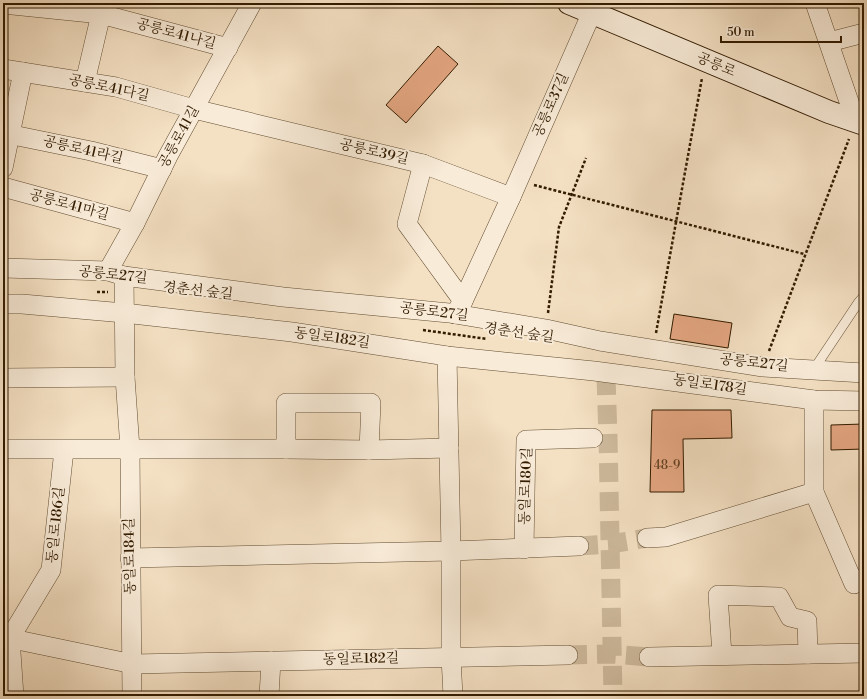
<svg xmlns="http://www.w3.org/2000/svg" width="867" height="699" font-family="'Libre Bodoni','Noto Serif KR',serif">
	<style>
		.building { fill: #e5a782; stroke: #321b00 }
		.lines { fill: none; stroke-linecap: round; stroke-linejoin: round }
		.street-tunnel { stroke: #cdb99c; stroke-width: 19; stroke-dasharray: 19 10; stroke-linecap: butt }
		.lane-casing { stroke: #624c31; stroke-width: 10 }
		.street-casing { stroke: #624c31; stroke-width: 20 }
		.secondary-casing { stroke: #321b00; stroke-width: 24 }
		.path { stroke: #321b00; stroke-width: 2.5; stroke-dasharray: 3 2; stroke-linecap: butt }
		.lane { stroke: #f8ebd8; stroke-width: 9 }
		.street { stroke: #f8ebd8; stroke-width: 19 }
		.secondary { stroke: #f8ebd8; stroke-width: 22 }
		.labels { text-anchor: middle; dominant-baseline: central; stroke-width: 4; stroke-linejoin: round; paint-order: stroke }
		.number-label { font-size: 12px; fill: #5f3e20 }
		.street-label { font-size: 14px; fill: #321b00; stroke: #f8ebd8 }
	</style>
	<rect width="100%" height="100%" fill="#f4e0c3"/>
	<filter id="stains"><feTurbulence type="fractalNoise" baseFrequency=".005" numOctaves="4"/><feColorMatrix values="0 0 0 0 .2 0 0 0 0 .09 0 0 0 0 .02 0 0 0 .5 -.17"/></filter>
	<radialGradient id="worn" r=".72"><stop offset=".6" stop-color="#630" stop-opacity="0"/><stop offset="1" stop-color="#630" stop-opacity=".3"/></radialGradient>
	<g class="building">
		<path d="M438,46L458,64L406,123L386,105Z"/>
		<path d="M674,314L732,323L728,348L670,339Z"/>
		<path d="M652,410H731L732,438L683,439L684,492H650Z"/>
		<path d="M864,424V449L831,450V425Z"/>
	</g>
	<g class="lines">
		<g class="street-tunnel">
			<path d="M606,376L608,437L613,696"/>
			<path d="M579,546L610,544L647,538"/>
			<path d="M568,655L612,654L649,657"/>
		</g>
		<g class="lane-casing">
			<path id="lane" d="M814,369L858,303L864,296"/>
		</g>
		<g class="street-casing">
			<g id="street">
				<path d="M815,3L856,122L864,116"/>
				<path d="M3,4L101,14L228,48"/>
				<path d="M829,42L864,33"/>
				<path d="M3,69L116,87L194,109L423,164L511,197"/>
				<path d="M85,82L101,14L102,3"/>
				<path d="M3,133L91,151L162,169"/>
				<path d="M423,164L407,224L463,301"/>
				<path d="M3,168L23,72"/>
				<path d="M3,187L135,223"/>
				<path d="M3,268L108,271L124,276L283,297L449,313L546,329L600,341L763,367L864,373"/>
				<path d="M108,271L135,223L168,156L252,3"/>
				<path d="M124,276L125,377L130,449L132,696"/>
				<path d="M3,304H22L124,313L292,332L447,356L594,371L814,400L864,401"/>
				<path d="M455,314L463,301L511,197L596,3"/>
				<path d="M447,356L451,551V657L453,696"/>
				<path d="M3,378L125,377"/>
				<path d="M814,400V492L854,584L864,578"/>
				<path d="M3,449H286L369,450L449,448"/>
				<path d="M286,449V403H371L369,450"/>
				<path d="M647,538L666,537L814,492"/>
				<path d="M524,549L526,440L593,438"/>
				<path d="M130,558L451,551L579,546"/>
				<path d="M3,637L133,664L568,655"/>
				<path d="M722,655L718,595L779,597L790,617L807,621L808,654"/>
				<path d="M649,657L864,653"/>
				<path d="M14,696L10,638L51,570L64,450"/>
				<path d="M269,696L271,661"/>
			</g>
		</g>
		<g class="secondary-casing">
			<path id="secondary" d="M569,3L829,112L864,124"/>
		</g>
		<g class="path">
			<path d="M534,185L804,254"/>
			<path d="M97,292H108"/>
			<path d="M548,313L559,227L586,158"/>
			<path d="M423,330L487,339"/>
			<path d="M656,333L702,78"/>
			<path d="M769,351L849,139"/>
		</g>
		<use href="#lane" class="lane"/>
		<use href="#street" class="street"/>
		<use href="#secondary" class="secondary"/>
	</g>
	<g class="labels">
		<g class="number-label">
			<text x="667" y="465">48-9</text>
		</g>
		<g class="street-label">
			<text transform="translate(176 34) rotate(15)">공릉로41나길</text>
			<text transform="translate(716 65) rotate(23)">공릉로</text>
			<text transform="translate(109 88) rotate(12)">공릉로41다길</text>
			<text transform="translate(551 105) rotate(-66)">공릉로37길</text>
			<text transform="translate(179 137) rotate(-61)">공릉로41길</text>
			<text transform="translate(83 150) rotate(13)">공릉로41라길</text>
			<text transform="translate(374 152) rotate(13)">공릉로39길</text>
			<text transform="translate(69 205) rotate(15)">공릉로41마길</text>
			<text transform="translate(113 275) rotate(6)">공릉로27길</text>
			<text transform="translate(198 291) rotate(6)">경춘선 숲길</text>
			<text transform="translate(434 312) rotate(7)">공릉로27길</text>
			<text transform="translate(519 333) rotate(8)">경춘선 숲길</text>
			<text transform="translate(332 338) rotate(8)">동일로182길</text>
			<text transform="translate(754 363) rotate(6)">공릉로27길</text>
			<text transform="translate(710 385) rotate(8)">동일로178길</text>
			<text transform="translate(526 486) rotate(-88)">동일로180길</text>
			<text transform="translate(56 525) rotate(-84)">동일로186길</text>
			<text transform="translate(130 556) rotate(-91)">동일로184길</text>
			<text transform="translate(361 659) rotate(-1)">동일로182길</text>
		</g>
	</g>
	<rect width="867" height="699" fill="none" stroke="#f4e0c3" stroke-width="16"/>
	<rect x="4" y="4" width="859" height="691" fill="none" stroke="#321b00" stroke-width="2"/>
	<rect x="8" y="8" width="851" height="683" fill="none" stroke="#321b00"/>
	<path d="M721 36v6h120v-6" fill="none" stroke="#321b00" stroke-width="2"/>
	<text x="727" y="36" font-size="12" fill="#321b00" stroke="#f8ebd8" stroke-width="3" paint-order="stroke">50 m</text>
	<rect width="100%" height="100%" filter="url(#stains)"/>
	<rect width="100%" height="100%" fill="url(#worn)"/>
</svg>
